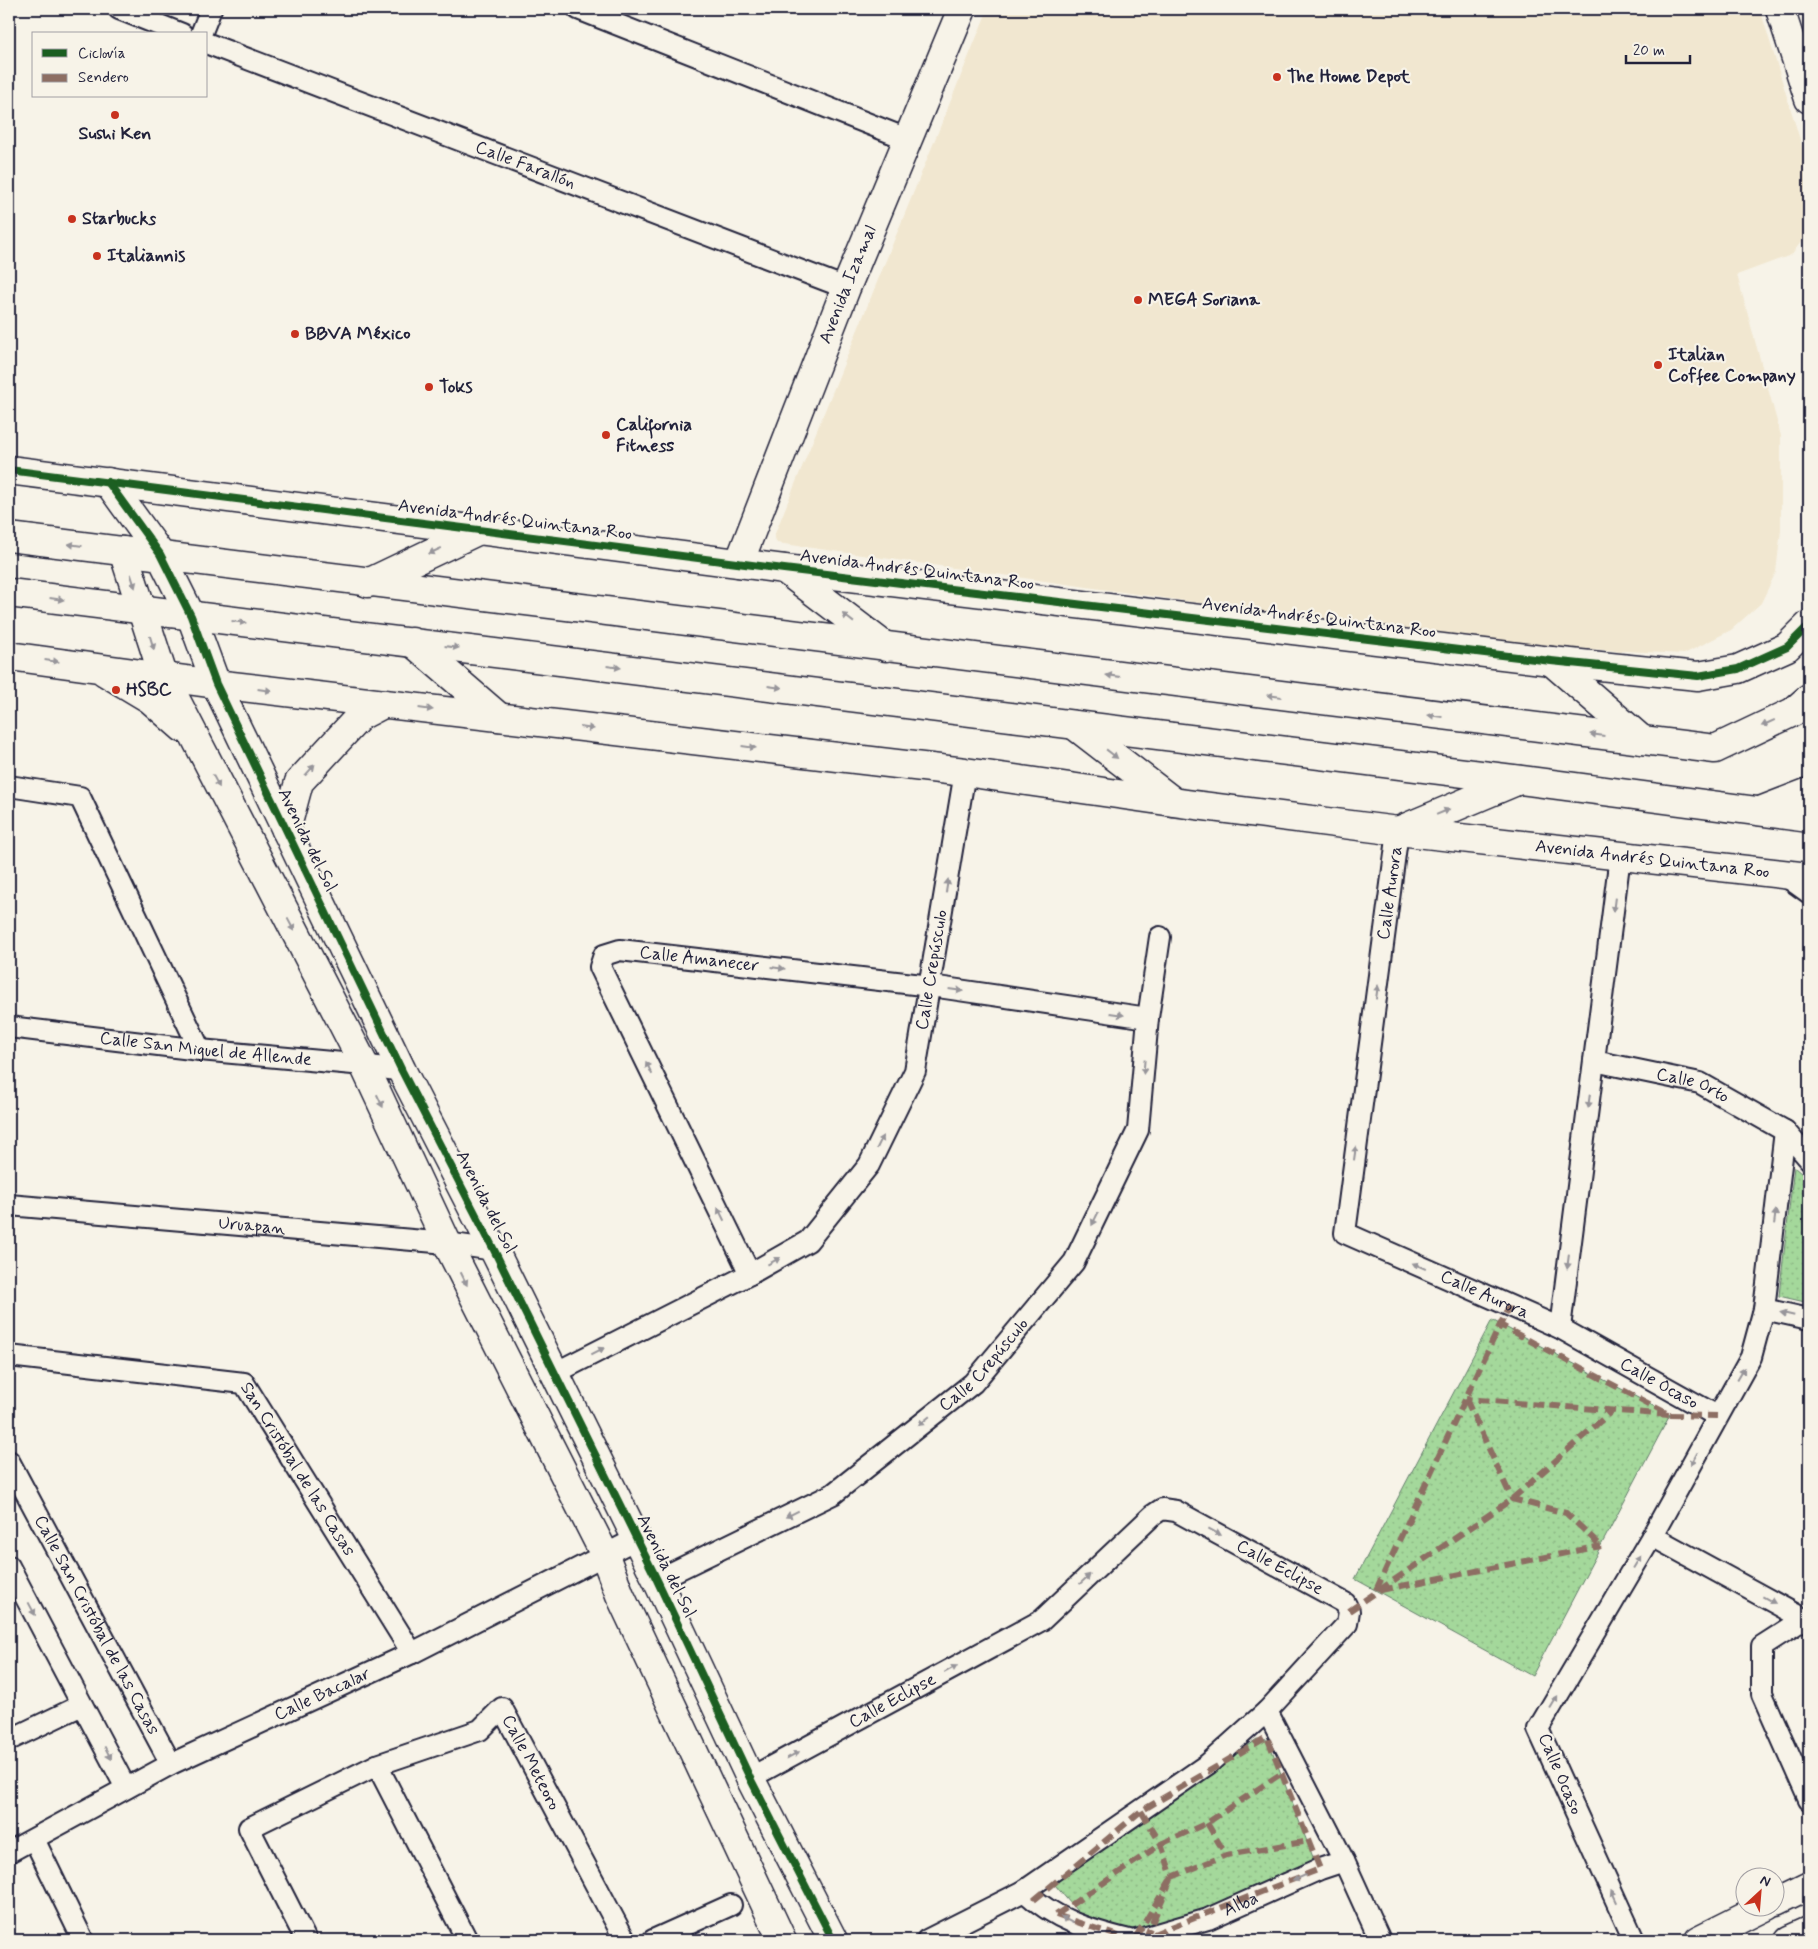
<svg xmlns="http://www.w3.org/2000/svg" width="1818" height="1949" font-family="Mynerve,sans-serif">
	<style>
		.built { fill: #f1e7d0 }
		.park { fill: url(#park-dots); stroke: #637d6b }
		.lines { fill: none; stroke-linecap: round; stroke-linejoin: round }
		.street-casing { stroke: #22223b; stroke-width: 24 }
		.secondary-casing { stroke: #22223b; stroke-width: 31 }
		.primary-casing { stroke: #22223b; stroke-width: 31 }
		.street { stroke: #f7f3e8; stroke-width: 20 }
		.secondary { stroke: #f7f3e8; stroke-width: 28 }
		.primary { stroke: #f7f3e8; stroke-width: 28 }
		.quiet { stroke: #8d6e63; stroke-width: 6; stroke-dasharray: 12 6; stroke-linecap: butt }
		.cycleway-casing { stroke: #f7f3e8; stroke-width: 11 }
		.cycleway { stroke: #1b5e20; stroke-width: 8 }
		.oneway { fill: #97959a }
		.poi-dot { fill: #c8321e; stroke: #f7f3e8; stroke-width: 2 }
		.labels { text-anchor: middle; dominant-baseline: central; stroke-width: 4.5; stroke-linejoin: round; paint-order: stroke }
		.poi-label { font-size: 18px; font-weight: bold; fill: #22223b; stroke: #f7f3e8; text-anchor: start }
		.street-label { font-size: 18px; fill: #22223b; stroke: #f7f3e8 }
	</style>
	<defs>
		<pattern id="park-dots" width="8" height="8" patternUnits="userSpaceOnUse" patternTransform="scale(1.25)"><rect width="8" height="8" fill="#a4d89b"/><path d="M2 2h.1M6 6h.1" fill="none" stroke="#8db986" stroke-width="1.8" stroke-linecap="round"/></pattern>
	</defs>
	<rect width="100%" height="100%" fill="#f7f3e8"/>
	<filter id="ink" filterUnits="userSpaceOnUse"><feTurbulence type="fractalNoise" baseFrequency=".02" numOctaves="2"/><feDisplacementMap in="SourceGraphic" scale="10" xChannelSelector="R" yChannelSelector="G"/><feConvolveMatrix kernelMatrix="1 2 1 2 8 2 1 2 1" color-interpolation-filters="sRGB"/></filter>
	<g filter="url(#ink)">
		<path class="built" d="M988,9H1760L1809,169V232L1791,255L1737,275L1781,436V530L1776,572L1761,603L1731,630L1684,654L1529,646L1354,625L777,543L774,536Z"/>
		<g class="park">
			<path d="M1794,1167L1809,1180V1303L1779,1296Z"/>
			<path d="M1492,1320L1670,1415L1532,1676L1355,1579Z"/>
			<path d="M1257,1739L1268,1740L1316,1865L1208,1915L1133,1937L1087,1923L1050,1879Z"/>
		</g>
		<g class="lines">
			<g class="street-casing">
				<g id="street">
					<path d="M119,9L182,34"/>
					<path d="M578,9L907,139"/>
					<path d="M201,34L211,9"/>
					<path id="s1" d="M206,43L846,288"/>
					<path d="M9,786L80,797L200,1050"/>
					<path id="s2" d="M1398,831L1345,1233L1560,1328L1717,1416"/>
					<path d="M1784,875L1809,893"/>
					<path id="s3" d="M9,1027L200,1050L364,1065L402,1071"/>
					<path id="s4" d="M1594,1061L1700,1083L1785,1131L1809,1159"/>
					<path id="s5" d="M9,1205L447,1243L494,1250"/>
					<path id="s6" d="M750,1274L600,967L604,955L620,950L931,986L1148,1018"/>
					<path d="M1764,1309L1809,1319"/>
					<path d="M1560,1328L1620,856"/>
					<path id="s7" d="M9,1356L244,1383L412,1653"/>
					<path id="s8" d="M555,1373L750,1274L808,1241L869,1165L915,1071L965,772"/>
					<path id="s9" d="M9,1461L171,1764"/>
					<path d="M1652,1536L1751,1357L1764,1309L1785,1131"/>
					<path d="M9,1566L126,1788"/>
					<path id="s10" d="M657,1580L833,1494L973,1383L1074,1262L1138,1130L1148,1018L1160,937"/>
					<path d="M1267,1711L1344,1861L1380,1940"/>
					<path d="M9,1740L82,1705"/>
					<path d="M377,1765L467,1940"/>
					<path id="s11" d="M750,1778L1042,1620L1153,1515L1162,1509L1176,1511L1345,1603L1349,1611L1347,1624L1267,1711L1208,1764L1024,1891L927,1940"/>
					<path d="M34,1839L83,1940"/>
					<path id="s12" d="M9,1852L171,1764L412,1653L636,1539"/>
					<path d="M1024,1891C1055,1920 1089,1930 1129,1940"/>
					<path id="s13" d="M306,1940L249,1828L377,1765L480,1730L502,1708L625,1940"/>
					<path d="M653,1940L731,1905"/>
					<path id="s14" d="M1136,1940L1208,1919L1320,1869L1344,1861"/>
					<path d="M1634,1940L1538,1729L1652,1536L1804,1619L1762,1646V1694L1809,1800"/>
				</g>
			</g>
			<g class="secondary-casing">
				<g id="secondary">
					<path d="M9,470L784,569L1551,661L1698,676L1738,669L1787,647L1809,625"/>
					<path d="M108,482L160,554L191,616L216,684L402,1071L494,1250L657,1580L750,1778L833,1940"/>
					<path d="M123,551L163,675L364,1065L447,1243L604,1553L620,1595L782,1940"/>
					<path id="s15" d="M739,563L846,288L962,9"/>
					<path id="s16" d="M9,656L216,684L965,772L1187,804L1398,831L1809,877"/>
					<path d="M105,672L150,699L183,728"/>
					<path d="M286,830L299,782L360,716L383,704"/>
					<path d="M1776,1902L1809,1886"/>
					<path d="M1699,1940L1767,1906"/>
					<path d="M1789,1940L1809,1931"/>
				</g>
			</g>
			<g class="primary-casing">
				<g id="primary">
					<path d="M1780,9L1809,99"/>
					<path d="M9,537C578,605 1145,683 1715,749L1793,712L1809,698"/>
					<path d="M784,569L886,647"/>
					<path d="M368,583L479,530"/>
					<path d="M9,593L1521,780L1809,818"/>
					<path d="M412,642L499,717"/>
					<path d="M1551,661L1642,740"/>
					<path d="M1074,725L1174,802"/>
					<path d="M1760,811L1809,792"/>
					<path d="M1398,831L1519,780"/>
				</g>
			</g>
			<use href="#street" class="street"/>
			<use href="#secondary" class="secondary"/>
			<use href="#primary" class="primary"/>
			<g class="quiet">
				<path d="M1498,1330L1509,1306"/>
				<path d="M1466,1399L1512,1499L1566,1513L1601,1546"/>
				<path d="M1670,1415L1717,1416"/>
				<path d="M1376,1590L1500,1325L1670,1415L1466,1399"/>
				<path d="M1381,1590L1601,1546"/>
				<path d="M1349,1611L1512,1499L1613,1410"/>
				<path d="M1141,1811L1161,1844L1172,1877L1226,1855L1309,1841"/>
				<path d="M1207,1823L1226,1855"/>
				<path d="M1034,1900L1141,1811L1267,1737L1320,1869L1146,1937L1172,1877L1134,1940"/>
				<path d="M1056,1915L1161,1844L1207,1823L1282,1773"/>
				<path d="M1056,1915L1130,1940"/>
			</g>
			<g class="cycleway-casing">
				<g id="cycleway">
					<path d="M9,470L784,569L1551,661L1698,676L1738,669L1787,647L1809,625"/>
					<path d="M108,482L160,554L191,616L216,684L402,1071L494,1250L657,1580L750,1778L833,1940"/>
				</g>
			</g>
			<use href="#cycleway" class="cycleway"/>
		</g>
		<defs><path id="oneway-solid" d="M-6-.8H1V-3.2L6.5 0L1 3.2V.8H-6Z" transform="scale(1.25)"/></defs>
		<g class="oneway">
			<use href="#oneway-solid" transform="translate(75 545) rotate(-173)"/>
			<use href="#oneway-solid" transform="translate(435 551) rotate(155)"/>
			<use href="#oneway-solid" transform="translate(133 581) rotate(72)"/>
			<use href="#oneway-solid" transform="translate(57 599) rotate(7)"/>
			<use href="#oneway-solid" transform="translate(848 618) rotate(-142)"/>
			<use href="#oneway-solid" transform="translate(239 622) rotate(7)"/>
			<use href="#oneway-solid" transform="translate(152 643) rotate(73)"/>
			<use href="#oneway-solid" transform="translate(452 647) rotate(7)"/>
			<use href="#oneway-solid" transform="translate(52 661) rotate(7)"/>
			<use href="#oneway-solid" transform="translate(614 667) rotate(7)"/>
			<use href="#oneway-solid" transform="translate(1113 676) rotate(-173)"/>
			<use href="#oneway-solid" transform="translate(775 687) rotate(7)"/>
			<use href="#oneway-solid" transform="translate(265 690) rotate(7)"/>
			<use href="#oneway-solid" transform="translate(1274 696) rotate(-173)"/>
			<use href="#oneway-solid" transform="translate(426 709) rotate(7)"/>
			<use href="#oneway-solid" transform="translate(1435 716) rotate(-173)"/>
			<use href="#oneway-solid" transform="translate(1768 723) rotate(155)"/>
			<use href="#oneway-solid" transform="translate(587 728) rotate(7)"/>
			<use href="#oneway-solid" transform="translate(1597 735) rotate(-173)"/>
			<use href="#oneway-solid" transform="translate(749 747) rotate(7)"/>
			<use href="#oneway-solid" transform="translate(1112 754) rotate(38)"/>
			<use href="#oneway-solid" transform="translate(310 770) rotate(-48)"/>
			<use href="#oneway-solid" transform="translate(216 781) rotate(62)"/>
			<use href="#oneway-solid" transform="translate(1443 812) rotate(-23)"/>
			<use href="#oneway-solid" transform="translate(947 886) rotate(-81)"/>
			<use href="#oneway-solid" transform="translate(1614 905) rotate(97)"/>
			<use href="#oneway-solid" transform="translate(291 925) rotate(62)"/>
			<use href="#oneway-solid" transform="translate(778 968) rotate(7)"/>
			<use href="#oneway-solid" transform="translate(956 990) rotate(8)"/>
			<use href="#oneway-solid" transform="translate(1377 992) rotate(-82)"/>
			<use href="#oneway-solid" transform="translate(1117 1014) rotate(8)"/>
			<use href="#oneway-solid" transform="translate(1144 1067) rotate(95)"/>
			<use href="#oneway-solid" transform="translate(649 1068) rotate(-116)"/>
			<use href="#oneway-solid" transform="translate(380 1101) rotate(65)"/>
			<use href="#oneway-solid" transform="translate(1589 1101) rotate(97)"/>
			<use href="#oneway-solid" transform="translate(880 1142) rotate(-64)"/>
			<use href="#oneway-solid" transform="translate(1355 1153) rotate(-82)"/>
			<use href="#oneway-solid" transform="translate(721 1214) rotate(-116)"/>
			<use href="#oneway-solid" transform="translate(1775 1217) rotate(-83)"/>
			<use href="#oneway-solid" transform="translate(1095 1219) rotate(116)"/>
			<use href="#oneway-solid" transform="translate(774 1261) rotate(-29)"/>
			<use href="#oneway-solid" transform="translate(1568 1262) rotate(97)"/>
			<use href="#oneway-solid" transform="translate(1419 1266) rotate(-156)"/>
			<use href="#oneway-solid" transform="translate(464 1279) rotate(64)"/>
			<use href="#oneway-solid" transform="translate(1787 1314) rotate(-167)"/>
			<use href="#oneway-solid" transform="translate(598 1351) rotate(-27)"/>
			<use href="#oneway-solid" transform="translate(1741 1374) rotate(-60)"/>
			<use href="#oneway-solid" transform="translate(924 1421) rotate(141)"/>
			<use href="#oneway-solid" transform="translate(1694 1459) rotate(118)"/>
			<use href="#oneway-solid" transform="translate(792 1514) rotate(154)"/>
			<use href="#oneway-solid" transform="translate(1215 1532) rotate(28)"/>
			<use href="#oneway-solid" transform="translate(1637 1562) rotate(-59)"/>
			<use href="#oneway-solid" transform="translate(1085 1579) rotate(-43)"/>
			<use href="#oneway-solid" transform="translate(1769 1600) rotate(28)"/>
			<use href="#oneway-solid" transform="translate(32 1609) rotate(62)"/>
			<use href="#oneway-solid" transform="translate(951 1669) rotate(-28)"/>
			<use href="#oneway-solid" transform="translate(1554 1702) rotate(-59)"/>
			<use href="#oneway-solid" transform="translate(108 1753) rotate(62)"/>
			<use href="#oneway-solid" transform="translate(793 1755) rotate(-28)"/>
			<use href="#oneway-solid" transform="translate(1299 1878) rotate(156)"/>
			<use href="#oneway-solid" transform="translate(1614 1896) rotate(-115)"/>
			<use href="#oneway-solid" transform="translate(1067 1920) rotate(-153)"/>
		</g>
	</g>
	<g class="poi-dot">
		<circle cx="1277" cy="77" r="5"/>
		<circle cx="115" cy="115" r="5"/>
		<circle cx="72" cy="219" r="5"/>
		<circle cx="97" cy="256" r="5"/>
		<circle cx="1138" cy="300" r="5"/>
		<circle cx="295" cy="334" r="5"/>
		<circle cx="1658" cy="365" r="5"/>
		<circle cx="429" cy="387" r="5"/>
		<circle cx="606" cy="435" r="5"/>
		<circle cx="116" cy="690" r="5"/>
	</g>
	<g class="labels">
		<g class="poi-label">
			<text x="1287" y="77">The Home Depot</text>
			<text x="115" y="134" text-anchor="middle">Sushi Ken</text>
			<text x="82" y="219">Starbucks</text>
			<text x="107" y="256">Italiannis</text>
			<text x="1148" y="300">MEGA Soriana</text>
			<text x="305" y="334">BBVA México</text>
			<text x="1668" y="355">Italian<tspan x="1668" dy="21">Coffee Company</tspan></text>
			<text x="439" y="387">Toks</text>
			<text x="616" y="425">California<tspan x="616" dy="21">Fitness</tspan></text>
			<text x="126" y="690">HSBC</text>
		</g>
		<g class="street-label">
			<text stroke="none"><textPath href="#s1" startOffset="342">Calle Farallón</textPath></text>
			<text stroke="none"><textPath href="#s15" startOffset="299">Avenida Izamal</textPath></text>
			<text transform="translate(515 520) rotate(7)">Avenida Andrés Quintana Roo</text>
			<text transform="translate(917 570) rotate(7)">Avenida Andrés Quintana Roo</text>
			<text transform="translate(1319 618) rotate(7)">Avenida Andrés Quintana Roo</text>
			<text transform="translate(307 840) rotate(64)">Avenida del Sol</text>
			<text stroke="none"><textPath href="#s16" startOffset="1656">Avenida Andrés Quintana Roo</textPath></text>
			<text transform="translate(1390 893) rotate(-82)">Calle Aurora</text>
			<text stroke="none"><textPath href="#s6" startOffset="451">Calle Amanecer</textPath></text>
			<text stroke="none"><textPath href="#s8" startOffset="590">Calle Crepúsculo</textPath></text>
			<text stroke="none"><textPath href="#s3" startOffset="198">Calle San Miguel de Allende</textPath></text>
			<text stroke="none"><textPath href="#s4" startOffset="102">Calle Orto</textPath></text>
			<text transform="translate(486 1202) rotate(63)">Avenida del Sol</text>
			<text stroke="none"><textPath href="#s5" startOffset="244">Uruapan</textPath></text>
			<text stroke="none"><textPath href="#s2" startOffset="558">Calle Aurora</textPath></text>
			<text stroke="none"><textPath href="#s10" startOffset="395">Calle Crepúsculo</textPath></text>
			<text stroke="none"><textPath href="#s2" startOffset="754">Calle Ocaso</textPath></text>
			<text stroke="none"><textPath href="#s7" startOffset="338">San Cristóbal de las Casas</textPath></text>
			<text transform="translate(666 1566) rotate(64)">Avenida del Sol</text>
			<text stroke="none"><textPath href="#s11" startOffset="628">Calle Eclipse</textPath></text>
			<text stroke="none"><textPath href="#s9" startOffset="186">Calle San Cristóbal de las Casas</textPath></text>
			<text stroke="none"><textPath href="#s12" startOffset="351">Calle Bacalar</textPath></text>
			<text stroke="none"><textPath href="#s11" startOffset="162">Calle Eclipse</textPath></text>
			<text stroke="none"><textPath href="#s13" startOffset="470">Calle Meteoro</textPath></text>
			<text transform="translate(1560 1774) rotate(67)">Calle Ocaso</text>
			<text stroke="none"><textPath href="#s14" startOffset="111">Alba</textPath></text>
		</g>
	</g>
	<rect width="1818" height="1949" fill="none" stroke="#f7f3e8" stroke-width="30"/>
	<rect x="15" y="15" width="1788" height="1919" fill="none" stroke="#22223b" stroke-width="2" filter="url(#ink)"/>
	<rect x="32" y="32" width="175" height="65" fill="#f7f3e8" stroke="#a29fa3"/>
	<rect x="42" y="49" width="25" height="8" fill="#1b5e20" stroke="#a29fa3"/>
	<text x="78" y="58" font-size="15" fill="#22223b">Ciclovía</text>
	<rect x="42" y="74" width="25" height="8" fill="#8d6e63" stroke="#a29fa3"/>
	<text x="78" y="82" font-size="15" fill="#22223b">Sendero</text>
	<g transform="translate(1760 1892) rotate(26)"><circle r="24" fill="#f7f3e8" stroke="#a29fa3"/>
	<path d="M0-4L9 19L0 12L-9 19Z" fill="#c8321e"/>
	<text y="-8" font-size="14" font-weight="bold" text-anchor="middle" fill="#22223b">N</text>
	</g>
	<path d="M1626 55v8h64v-8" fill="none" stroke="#22223b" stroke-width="2.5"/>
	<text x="1633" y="55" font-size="15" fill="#22223b" stroke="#f7f3e8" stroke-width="4" paint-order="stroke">20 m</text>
</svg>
